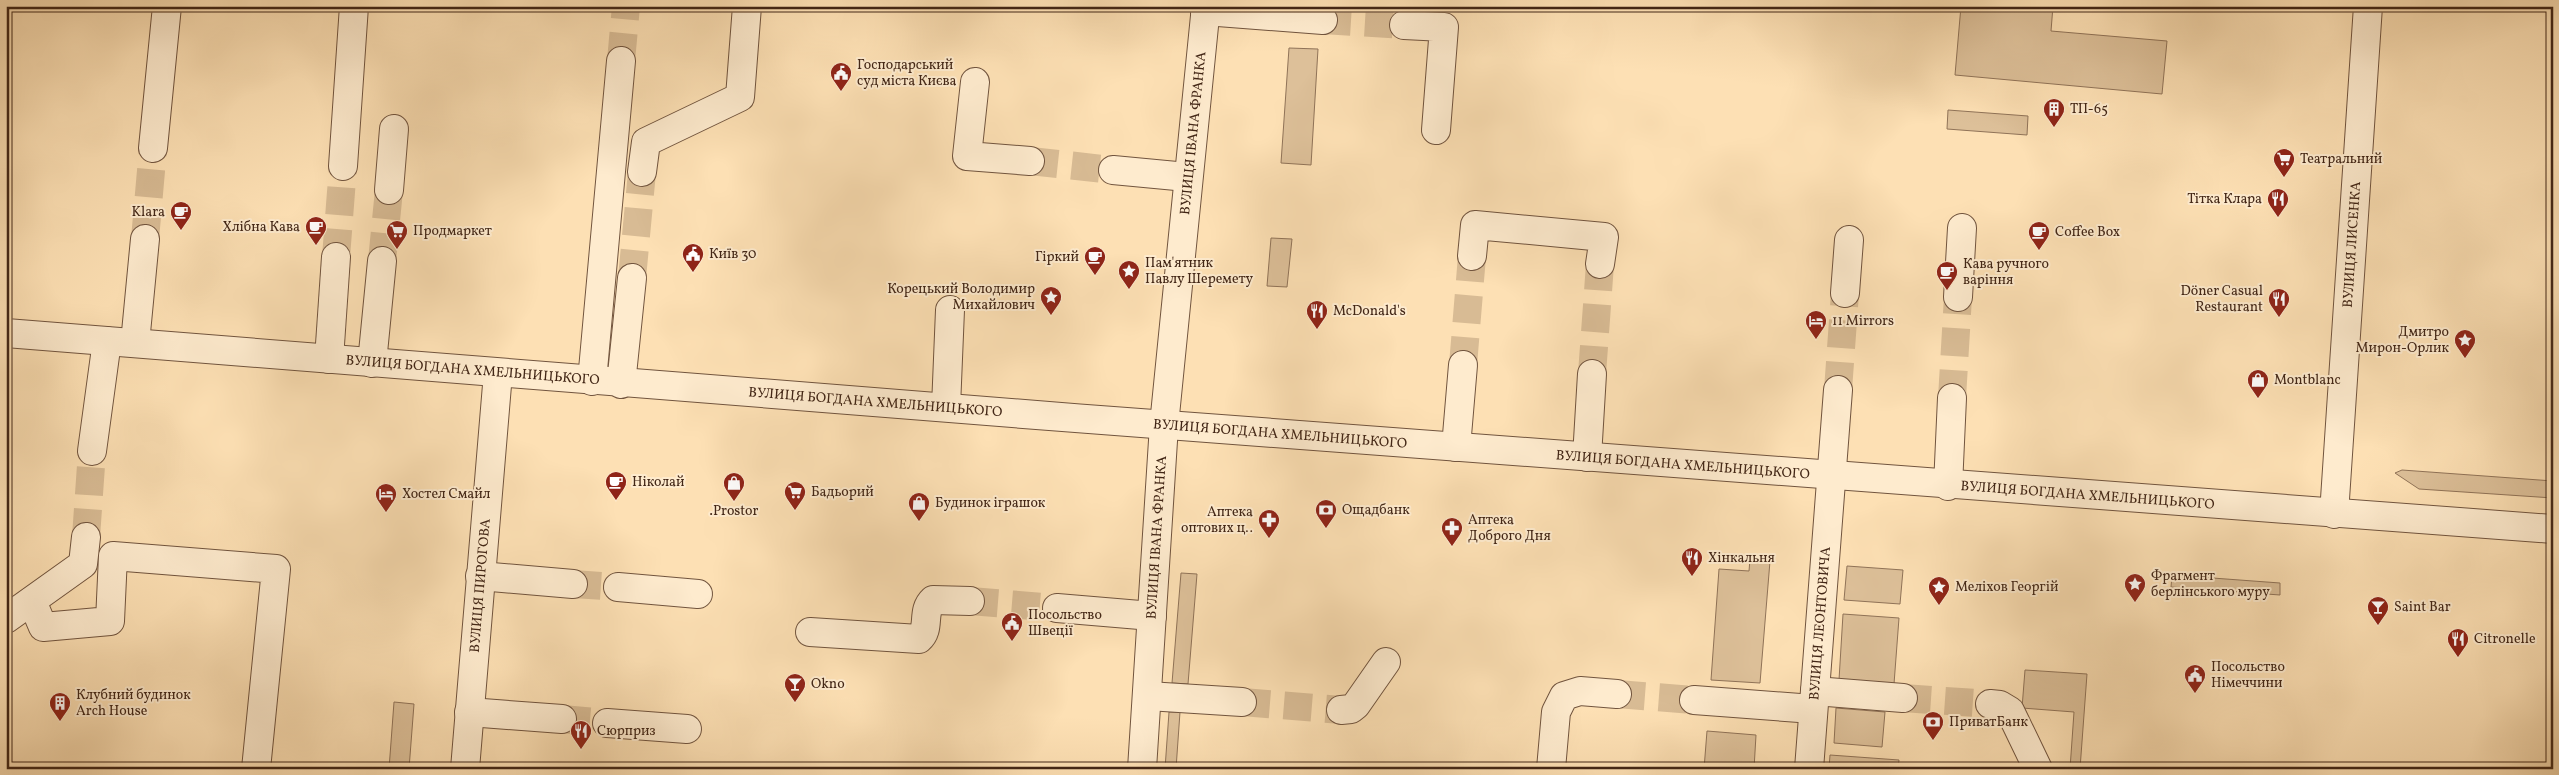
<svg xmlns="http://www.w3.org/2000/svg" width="2559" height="775" font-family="Vollkorn,serif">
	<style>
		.green { fill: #ddc099; stroke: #907358 }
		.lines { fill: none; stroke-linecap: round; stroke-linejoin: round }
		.minor-tunnel { stroke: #d8bb94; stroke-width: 28; stroke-dasharray: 28 14; stroke-linecap: butt }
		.minor-casing { stroke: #71543e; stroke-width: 30 }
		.minor { stroke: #feebce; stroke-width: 28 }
		.labels { text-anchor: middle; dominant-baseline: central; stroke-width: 4; stroke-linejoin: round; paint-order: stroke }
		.poi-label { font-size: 14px; fill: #422616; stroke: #feebce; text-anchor: start }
		.street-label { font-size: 14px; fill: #422616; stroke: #feebce }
	</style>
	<rect width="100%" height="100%" fill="#fde0b4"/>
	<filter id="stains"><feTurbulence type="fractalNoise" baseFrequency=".004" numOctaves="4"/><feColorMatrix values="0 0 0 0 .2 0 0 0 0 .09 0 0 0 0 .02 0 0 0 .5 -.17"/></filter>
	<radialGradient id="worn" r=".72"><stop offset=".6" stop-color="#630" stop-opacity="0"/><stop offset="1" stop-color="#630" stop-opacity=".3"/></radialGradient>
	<g class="green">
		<path d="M1961,6H2053L2051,31L2167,41L2162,94L1955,75Z"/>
		<path d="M1289,48L1318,49L1311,165L1281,163Z"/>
		<path d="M1948,110L2028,116L2027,135L1947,129Z"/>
		<path d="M1271,238L1292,239L1287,287L1267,286Z"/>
		<path d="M2402,470L2553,481V498L2419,489L2395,473Z"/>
		<path d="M1750,559L1770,561L1760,683L1711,680L1719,569L1749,571Z"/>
		<path d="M1847,566L1903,570L1900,604L1844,600Z"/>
		<path d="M1181,573L1197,574L1188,684L1172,683Z"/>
		<path d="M2172,575L2280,583V595L2171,587Z"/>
		<path d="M1843,614L1899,618L1894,684L1839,680Z"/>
		<path d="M2025,670L2087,674L2080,769H2070L2074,712L2022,708Z"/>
		<path d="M394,702L414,704L409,769H389Z"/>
		<path d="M1836,708L1885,712L1882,747L1834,743Z"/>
		<path d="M1169,712H1180L1176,769H1165Z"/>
		<path d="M1707,731L1756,735L1754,769H1704Z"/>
		<path d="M1830,755L1899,760L1898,769H1829Z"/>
	</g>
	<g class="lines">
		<g class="minor-tunnel">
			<path d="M1323,20L1404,25"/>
			<path d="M621,61L626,6"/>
			<path d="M1030,161L1113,170"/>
			<path d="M145,239L153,148"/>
			<path d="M336,257L343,166"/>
			<path d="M382,261L389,190"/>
			<path d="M632,278L642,172"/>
			<path d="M1463,365L1472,256"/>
			<path d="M1592,374L1600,264"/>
			<path d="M1838,390L1845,293"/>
			<path d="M1952,398L1958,297"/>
			<path d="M86,537L92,451"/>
			<path d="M573,584L618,587"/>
			<path d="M970,601L1057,608"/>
			<path d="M1617,694L1694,700"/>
			<path d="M1903,698L1990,704"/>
			<path d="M1242,702L1341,710"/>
			<path d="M562,719L607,723"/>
		</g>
		<g class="minor-casing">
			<g id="minor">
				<path d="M1205,11L1323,20"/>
				<path d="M1404,25L1444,27L1436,130"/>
				<path d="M975,82L967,156L1030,161"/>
				<path d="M153,148L167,6"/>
				<path d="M343,166L354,6"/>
				<path d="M1113,170L1187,177"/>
				<path d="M642,172L646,142L740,97L747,6"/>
				<path d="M389,190L394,129"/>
				<path d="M1472,256L1475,225L1604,237L1600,264"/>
				<path d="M1845,293L1849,240"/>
				<path d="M1958,297L1962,228"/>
				<path id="s1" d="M6,333C855,401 1703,469 2553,529"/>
				<path d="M135,343L145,239"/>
				<path d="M329,359L336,257"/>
				<path d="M372,363L382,261"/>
				<path d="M592,381L621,61"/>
				<path d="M621,384L632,278"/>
				<path d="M946,407L950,310"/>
				<path d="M1456,447L1463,365"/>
				<path d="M92,451L107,341"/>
				<path d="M1587,457L1592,374"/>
				<path d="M1948,486L1952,398"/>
				<path id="s2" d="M2334,514L2368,6"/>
				<path d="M480,576L573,584"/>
				<path d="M618,587L698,594"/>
				<path d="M32,601L43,627L110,621L113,556L276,569L256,769"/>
				<path d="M1057,608L1152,616"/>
				<path d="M6,619L83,564L86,537"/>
				<path d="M810,632L919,639C931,629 921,611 933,600L970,601"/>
				<path d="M1815,691L1903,698"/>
				<path d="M1148,696L1242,702"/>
				<path d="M1694,700L1813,709"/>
				<path d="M1990,704L2000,705L2010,711L2038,769"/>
				<path d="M1341,710L1351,709L1356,705L1386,662"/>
				<path d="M469,712L562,719"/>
				<path d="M607,723L687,729"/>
				<path id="s3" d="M465,769L498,373"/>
				<path id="s4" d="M1142,769L1164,425L1206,6"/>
				<path d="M1551,769L1556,712L1564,696L1580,691L1617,694"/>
				<path id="s5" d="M1809,769L1838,390"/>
			</g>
		</g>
		<use href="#minor" class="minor"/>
	</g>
	<defs>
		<g id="civic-pin" transform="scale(1.125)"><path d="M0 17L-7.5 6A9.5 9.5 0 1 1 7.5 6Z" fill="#8f2418" stroke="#feebce"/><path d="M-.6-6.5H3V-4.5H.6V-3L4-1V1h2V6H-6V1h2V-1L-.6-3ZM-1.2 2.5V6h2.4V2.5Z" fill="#fff"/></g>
		<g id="building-pin" transform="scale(1.125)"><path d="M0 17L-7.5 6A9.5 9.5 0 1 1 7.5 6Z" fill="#8f2418" stroke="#feebce"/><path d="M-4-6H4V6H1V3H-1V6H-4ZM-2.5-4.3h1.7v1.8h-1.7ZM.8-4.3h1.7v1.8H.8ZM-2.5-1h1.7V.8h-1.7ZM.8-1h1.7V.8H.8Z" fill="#fff"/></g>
		<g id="supermarket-pin" transform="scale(1.125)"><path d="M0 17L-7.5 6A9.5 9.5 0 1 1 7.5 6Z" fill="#8f2418" stroke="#feebce"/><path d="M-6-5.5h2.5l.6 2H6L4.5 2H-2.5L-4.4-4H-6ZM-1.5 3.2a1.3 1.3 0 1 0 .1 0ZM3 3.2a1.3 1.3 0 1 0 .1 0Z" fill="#fff"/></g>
		<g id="restaurant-pin" transform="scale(1.125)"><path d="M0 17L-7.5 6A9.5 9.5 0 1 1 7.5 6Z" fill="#8f2418" stroke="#feebce"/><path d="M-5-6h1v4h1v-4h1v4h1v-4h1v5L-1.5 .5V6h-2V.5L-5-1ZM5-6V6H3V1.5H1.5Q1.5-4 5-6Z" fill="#fff"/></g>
		<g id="cafe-pin" transform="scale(1.125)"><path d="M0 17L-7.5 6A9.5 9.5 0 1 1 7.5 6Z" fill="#8f2418" stroke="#feebce"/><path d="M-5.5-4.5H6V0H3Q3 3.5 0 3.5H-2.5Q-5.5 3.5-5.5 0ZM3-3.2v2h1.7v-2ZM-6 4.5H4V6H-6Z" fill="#fff"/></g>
		<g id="sight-pin" transform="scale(1.125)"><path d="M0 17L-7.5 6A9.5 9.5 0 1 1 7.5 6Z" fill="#8f2418" stroke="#feebce"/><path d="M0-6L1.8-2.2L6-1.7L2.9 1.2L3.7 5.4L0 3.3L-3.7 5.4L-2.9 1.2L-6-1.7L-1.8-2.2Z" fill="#fff"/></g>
		<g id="hotel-pin" transform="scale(1.125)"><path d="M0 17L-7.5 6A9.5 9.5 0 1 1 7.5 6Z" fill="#8f2418" stroke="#feebce"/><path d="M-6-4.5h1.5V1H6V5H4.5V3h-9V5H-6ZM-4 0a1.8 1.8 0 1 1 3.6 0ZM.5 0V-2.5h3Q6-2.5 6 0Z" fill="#fff"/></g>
		<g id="shop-pin" transform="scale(1.125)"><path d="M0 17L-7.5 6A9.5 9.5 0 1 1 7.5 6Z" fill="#8f2418" stroke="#feebce"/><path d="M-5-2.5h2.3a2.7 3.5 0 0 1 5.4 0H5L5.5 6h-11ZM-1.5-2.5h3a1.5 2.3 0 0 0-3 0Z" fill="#fff"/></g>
		<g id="bank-pin" transform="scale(1.125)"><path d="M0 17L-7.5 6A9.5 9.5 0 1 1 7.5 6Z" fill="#8f2418" stroke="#feebce"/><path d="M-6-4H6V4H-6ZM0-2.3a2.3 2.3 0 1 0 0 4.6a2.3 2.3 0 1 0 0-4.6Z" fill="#fff"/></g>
		<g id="pharmacy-pin" transform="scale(1.125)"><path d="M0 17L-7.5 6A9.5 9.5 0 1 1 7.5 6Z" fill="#8f2418" stroke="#feebce"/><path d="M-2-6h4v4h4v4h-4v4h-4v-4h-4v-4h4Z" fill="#fff"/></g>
		<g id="bar-pin" transform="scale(1.125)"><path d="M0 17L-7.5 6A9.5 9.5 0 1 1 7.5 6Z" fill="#8f2418" stroke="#feebce"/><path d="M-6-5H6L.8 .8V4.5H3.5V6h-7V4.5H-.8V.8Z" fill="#fff"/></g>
	</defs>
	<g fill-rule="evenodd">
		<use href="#civic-pin" x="841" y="73"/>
		<use href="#building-pin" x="2054" y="109"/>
		<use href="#supermarket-pin" x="2284" y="159"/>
		<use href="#restaurant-pin" x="2278" y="199"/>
		<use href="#cafe-pin" x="181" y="212"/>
		<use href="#cafe-pin" x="316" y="227"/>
		<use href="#supermarket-pin" x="397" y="231"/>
		<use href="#cafe-pin" x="2039" y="232"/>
		<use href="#civic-pin" x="693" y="254"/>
		<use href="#cafe-pin" x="1095" y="257"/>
		<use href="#sight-pin" x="1129" y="271"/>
		<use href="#cafe-pin" x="1947" y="272"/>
		<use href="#sight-pin" x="1051" y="297"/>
		<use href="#restaurant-pin" x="2279" y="299"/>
		<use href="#restaurant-pin" x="1317" y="311"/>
		<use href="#hotel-pin" x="1816" y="321"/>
		<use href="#sight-pin" x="2465" y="340"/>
		<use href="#shop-pin" x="2258" y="380"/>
		<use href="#cafe-pin" x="616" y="482"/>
		<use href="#shop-pin" x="734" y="483"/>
		<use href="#supermarket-pin" x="795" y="492"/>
		<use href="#hotel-pin" x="386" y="494"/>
		<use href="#shop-pin" x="919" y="503"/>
		<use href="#bank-pin" x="1326" y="510"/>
		<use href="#pharmacy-pin" x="1269" y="520"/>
		<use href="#pharmacy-pin" x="1452" y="528"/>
		<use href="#restaurant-pin" x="1692" y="558"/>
		<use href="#sight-pin" x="2135" y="584"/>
		<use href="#sight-pin" x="1939" y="587"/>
		<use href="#bar-pin" x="2378" y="607"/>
		<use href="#civic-pin" x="1012" y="623"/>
		<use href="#restaurant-pin" x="2458" y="639"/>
		<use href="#civic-pin" x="2195" y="675"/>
		<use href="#bar-pin" x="795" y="684"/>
		<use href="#building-pin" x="60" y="703"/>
		<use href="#bank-pin" x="1933" y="722"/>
		<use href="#restaurant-pin" x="581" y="731"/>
	</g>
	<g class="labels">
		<g class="poi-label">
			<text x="857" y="65">Господарський<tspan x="857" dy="16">суд міста Києва</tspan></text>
			<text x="2070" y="109">ТП-65</text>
			<text x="2300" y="159">Театральний</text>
			<text x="2262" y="199" text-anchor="end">Тітка Клара</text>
			<text x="165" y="212" text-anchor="end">Klara</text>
			<text x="300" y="227" text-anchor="end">Хлібна Кава</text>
			<text x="413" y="231">Продмаркет</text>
			<text x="2055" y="232">Coffee Box</text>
			<text x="709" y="254">Київ 30</text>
			<text x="1079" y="257" text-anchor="end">Гіркий</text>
			<text x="1145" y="263">Пам'ятник<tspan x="1145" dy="16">Павлу Шеремету</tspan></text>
			<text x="1963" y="264">Кава ручного<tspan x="1963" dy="16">варіння</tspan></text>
			<text x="1035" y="289" text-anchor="end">Корецький Володимир<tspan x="1035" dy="16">Михайлович</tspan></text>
			<text x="2263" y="291" text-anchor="end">Döner Casual<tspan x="2263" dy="16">Restaurant</tspan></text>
			<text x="1333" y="311">McDonald's</text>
			<text x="1832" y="321">11 Mirrors</text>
			<text x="2449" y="332" text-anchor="end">Дмитро<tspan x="2449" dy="16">Мирон-Орлик</tspan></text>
			<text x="2274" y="380">Montblanc</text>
			<text x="632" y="482">Ніколай</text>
			<text x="811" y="492">Бадьорий</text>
			<text x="402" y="494">Хостел Смайл</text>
			<text x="935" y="503">Будинок іграшок</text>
			<text x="1342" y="510">Ощадбанк</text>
			<text x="734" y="511" text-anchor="middle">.Prostor</text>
			<text x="1253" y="512" text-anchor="end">Аптека<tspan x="1253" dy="16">оптових ц‥</tspan></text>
			<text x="1468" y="520">Аптека<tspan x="1468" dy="16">Доброго Дня</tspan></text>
			<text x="1708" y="558">Хінкальня</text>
			<text x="2151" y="576">Фрагмент<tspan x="2151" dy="16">берлінського муру</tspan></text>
			<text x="1955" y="587">Меліхов Георгій</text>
			<text x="2394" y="607">Saint Bar</text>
			<text x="1028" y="615">Посольство<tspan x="1028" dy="16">Швеції</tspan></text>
			<text x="2474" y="639">Citronelle</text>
			<text x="2211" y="667">Посольство<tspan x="2211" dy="16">Німеччини</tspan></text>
			<text x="811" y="684">Okno</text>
			<text x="76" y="695">Клубний будинок<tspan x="76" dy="16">Arch House</tspan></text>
			<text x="1949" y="722">ПриватБанк</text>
			<text x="597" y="731">Сюрприз</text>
		</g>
		<g class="street-label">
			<text stroke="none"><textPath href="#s4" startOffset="638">ВУЛИЦЯ ІВАНА ФРАНКА</textPath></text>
			<text stroke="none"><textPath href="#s2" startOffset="270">ВУЛИЦЯ ЛИСЕНКА</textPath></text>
			<text stroke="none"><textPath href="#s1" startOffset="468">ВУЛИЦЯ БОГДАНА ХМЕЛЬНИЦЬКОГО</textPath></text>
			<text stroke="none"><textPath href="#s1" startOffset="872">ВУЛИЦЯ БОГДАНА ХМЕЛЬНИЦЬКОГО</textPath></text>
			<text stroke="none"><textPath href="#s1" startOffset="1278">ВУЛИЦЯ БОГДАНА ХМЕЛЬНИЦЬКОГО</textPath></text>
			<text stroke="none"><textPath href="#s1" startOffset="1682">ВУЛИЦЯ БОГДАНА ХМЕЛЬНИЦЬКОГО</textPath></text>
			<text stroke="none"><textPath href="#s1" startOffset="2088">ВУЛИЦЯ БОГДАНА ХМЕЛЬНИЦЬКОГО</textPath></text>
			<text stroke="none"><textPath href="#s4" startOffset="232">ВУЛИЦЯ ІВАНА ФРАНКА</textPath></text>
			<text stroke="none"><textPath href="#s3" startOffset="184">ВУЛИЦЯ ПИРОГОВА</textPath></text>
			<text stroke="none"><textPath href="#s5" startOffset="146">ВУЛИЦЯ ЛЕОНТОВИЧА</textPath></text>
		</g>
	</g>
	<rect width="2559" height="775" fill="none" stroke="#fde0b4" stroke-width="25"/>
	<rect x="8" y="8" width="2544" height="760" fill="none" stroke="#422616" stroke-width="2.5"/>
	<rect x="12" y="12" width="2534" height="750" fill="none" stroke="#422616"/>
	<rect width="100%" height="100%" filter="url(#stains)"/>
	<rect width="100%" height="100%" fill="url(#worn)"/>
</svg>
